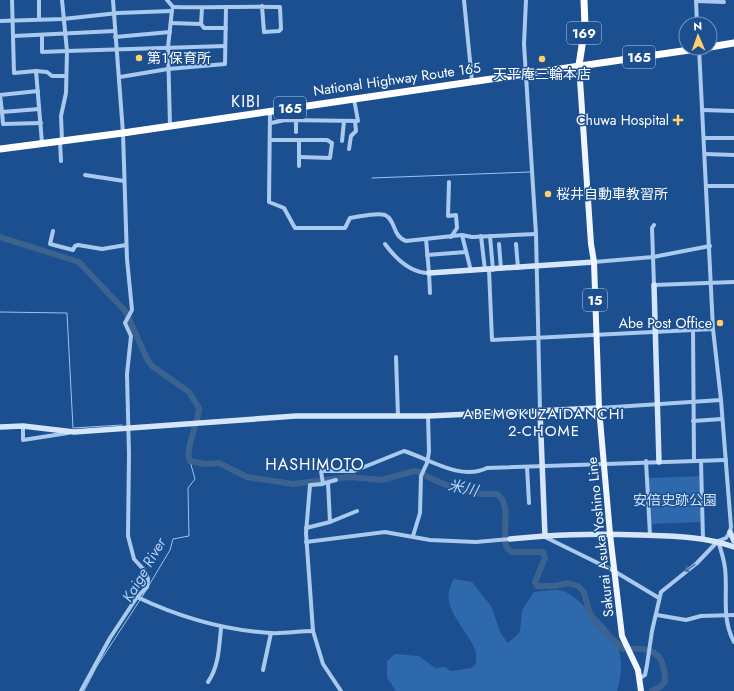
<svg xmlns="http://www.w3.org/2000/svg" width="734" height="691" font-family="Jost,'Noto Sans JP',sans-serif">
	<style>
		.green { fill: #2e69ad }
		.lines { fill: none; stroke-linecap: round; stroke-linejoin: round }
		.stream { stroke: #9cc4f0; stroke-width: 1 }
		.river { stroke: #3c6290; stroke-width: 6 }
		.street { stroke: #a9c9ee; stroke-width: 4 }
		.secondary { stroke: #d6e6fa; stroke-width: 5.5 }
		.primary { stroke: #f0f6ff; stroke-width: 6 }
		.highway { stroke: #fff; stroke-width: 7 }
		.oneway { stroke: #4674ac }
		.poi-dot { fill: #ffd166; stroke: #1b4f8f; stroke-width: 1.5 }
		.labels { text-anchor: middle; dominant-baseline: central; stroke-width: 3; stroke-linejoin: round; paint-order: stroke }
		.shield { fill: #1b4f8f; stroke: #bbcadd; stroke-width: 1 }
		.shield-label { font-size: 13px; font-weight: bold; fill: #fff }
		.poi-label { font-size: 14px; fill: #fff; stroke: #1b4f8f; text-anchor: start }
		.street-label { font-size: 14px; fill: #fff; stroke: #1b4f8f }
		.park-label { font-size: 14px; fill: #cfe3fa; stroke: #1b4f8f }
		.neighbourhood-label { font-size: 15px; letter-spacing: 1px; fill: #fff; stroke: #1b4f8f }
		.water-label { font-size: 15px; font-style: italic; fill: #b5d3f5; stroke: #1b4f8f }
		.quarter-label { font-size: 16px; letter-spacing: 1px; fill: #fff; stroke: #1b4f8f }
	</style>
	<rect width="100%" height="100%" fill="#1b4f8f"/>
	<g class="green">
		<path d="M701,476L702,522L650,524L648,478Z"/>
		<path d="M454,579L472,582L491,606L501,634L508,643L520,632L522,610L534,592C541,592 551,589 558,590C569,591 577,600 584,606C614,631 629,651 617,691H396L387,678V661L395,654L419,656L435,668L445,667L451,671L471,668L476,663C476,659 477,654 475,650C467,627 436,606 454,579Z"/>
	</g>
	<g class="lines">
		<g class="stream">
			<path d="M372,178L530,172"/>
			<path d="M0,312L67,313L73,428L122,425"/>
			<path d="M142,597L170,550L173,539L189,536L188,488L195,479L190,461"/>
			<path d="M84,691L97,666L140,600"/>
		</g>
		<g class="river">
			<path d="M0,237L79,262L126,312L147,359L152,366L189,392L199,408C199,422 184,450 190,461L205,464L219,463L247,477L293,484L349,477L382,480L414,471L420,472L428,477L453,488L482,494H497C516,508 495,544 512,552H543L545,558L535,582L537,586H555L568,583L578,586L584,592L589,611L597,624L623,649"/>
			<path d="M631,649C656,647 665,657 665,682L660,687L652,691"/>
		</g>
		<g class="street">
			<path d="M12,0L14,73L36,71L47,72L52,76H66"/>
			<path d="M39,0V19"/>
			<path d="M167,0L173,7"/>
			<path d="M464,0L472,81"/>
			<path d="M526,0L524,44L536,234L540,411"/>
			<path d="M696,0L697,24"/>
			<path d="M696,1L724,2"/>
			<path d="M173,7C209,8 244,6 280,7L281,29L279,31L264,32L262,6"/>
			<path d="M0,21L63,19L118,13L172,11"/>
			<path d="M171,23L201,24L202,8"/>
			<path d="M201,24L204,28H226"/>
			<path d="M42,35V52L67,51L62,0"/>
			<path d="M14,36L115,31"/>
			<path d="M115,37L170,32"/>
			<path d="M36,71L42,143"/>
			<path d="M120,77L168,69L225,64L226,7"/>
			<path d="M39,109L2,112L3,124L41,123"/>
			<path d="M702,110L734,111"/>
			<path d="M270,111L269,202L284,208L295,228H345L350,218C360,217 375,212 385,215C396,220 392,236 406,241L462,235L472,237L536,234"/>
			<path d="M2,112L0,95L38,91"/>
			<path d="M296,121V132"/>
			<path d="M271,123L285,120L358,121L354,99"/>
			<path d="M170,126L168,47L172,10"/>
			<path d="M704,138H734"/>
			<path d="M62,140L61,116L66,93L67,51L225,46"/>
			<path d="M271,140H327L332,143L330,158L300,157"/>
			<path d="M60,141L61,161"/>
			<path d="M342,141L344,121"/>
			<path d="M349,149L351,136L356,131L355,121"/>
			<path d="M705,154L734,155"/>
			<path d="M299,166V141"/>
			<path d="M85,175L124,181"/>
			<path d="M449,182L448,216L456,215L457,228L451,237"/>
			<path d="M707,186H734"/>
			<path d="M654,225L652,228L654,285L734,282"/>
			<path d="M53,231L50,244L73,250L75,246L78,245L102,249L126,245"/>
			<path d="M462,235L471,271"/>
			<path d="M481,236L485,270"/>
			<path d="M490,236L493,270"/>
			<path d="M426,239L429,273"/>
			<path d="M385,244C396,259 410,273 429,273L430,293"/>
			<path d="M499,244L501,269"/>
			<path d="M516,244L518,268"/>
			<path d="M427,255L466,252"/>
			<path d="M594,262L653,257L710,246"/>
			<path d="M489,270L492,340L713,329"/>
			<path d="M693,329L694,460"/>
			<path d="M396,357L398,416"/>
			<path d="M599,408L721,400"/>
			<path d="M693,421L722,419"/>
			<path d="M23,426V440L68,433"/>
			<path d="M646,461L650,535"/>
			<path d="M701,461L703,539"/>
			<path d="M527,467L529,503"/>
			<path d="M325,483L336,480"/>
			<path d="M328,483L330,522L357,511"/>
			<path d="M306,528L330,522"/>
			<path d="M413,536L420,513L421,476L427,463L429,452L428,416"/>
			<path d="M545,537L614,571L659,598"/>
			<path d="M718,541C721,550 724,559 725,568C728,594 721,618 734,642"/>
			<path d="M306,542L385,532L430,540L476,542L510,539"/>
			<path d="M137,597C179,617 223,630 270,633C284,634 299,631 313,631"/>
			<path d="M657,615L686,620L701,616L734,615"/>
			<path d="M263,670L271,633"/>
			<path d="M640,678L645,675L647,665L652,631L661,592L697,563L718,541L726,538L730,532L731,527L721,400L713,329L699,48"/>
			<path d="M208,682C219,666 219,647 221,628"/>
			<path d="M81,691L110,638L137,597L147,587L148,579L145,571L134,559L128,536L129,454L127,374L131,336L125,323L132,310L127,259L123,133L113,0"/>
			<path d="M341,691L323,664L313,631L306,533L310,485L323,484L321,471H354L404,451C430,459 460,481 487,468L726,460"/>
		</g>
		<g class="secondary">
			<path d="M429,273L594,262"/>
			<path d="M654,285L659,462"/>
			<path d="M540,411L545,536C577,534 608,534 640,535C672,536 704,536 734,547"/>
			<path d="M0,427L23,426L74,432L296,416H428L599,408"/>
			<path d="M730,532L734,541"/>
			<path d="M510,539L545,536"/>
		</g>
		<path class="primary" d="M579,65L591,244L594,262L599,408L610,534L622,636L638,670L641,691"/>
		<g class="highway">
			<path d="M710,47L734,43"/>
			<path d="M579,65L585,26L584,0"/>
			<path d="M0,149L123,133L703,48"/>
		</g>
	</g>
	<defs><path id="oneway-shaft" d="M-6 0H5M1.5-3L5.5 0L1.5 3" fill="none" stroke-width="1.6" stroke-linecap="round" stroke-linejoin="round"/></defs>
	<use class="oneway" href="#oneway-shaft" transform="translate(690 568) rotate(144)"/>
	<g class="poi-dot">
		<circle cx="139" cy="58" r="4"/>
		<circle cx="542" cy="59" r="4"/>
		<path d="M676 114h4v4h4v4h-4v4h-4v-4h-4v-4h4z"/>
		<circle cx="548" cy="194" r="4"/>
		<circle cx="720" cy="323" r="4"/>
	</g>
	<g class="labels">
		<g class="shield">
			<rect x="567" y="22" width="34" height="22" rx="3"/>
			<rect x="623" y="46" width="32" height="22" rx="3"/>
			<rect x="274" y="97" width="32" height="22" rx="3"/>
			<rect x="583" y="289" width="24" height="22" rx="3"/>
		</g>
		<g class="shield-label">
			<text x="584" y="33">169</text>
			<text x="639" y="57">165</text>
			<text x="290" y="108">165</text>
			<text x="595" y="300">15</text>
		</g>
		<g class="poi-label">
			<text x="147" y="58">第１保育所</text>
			<text x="542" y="74" text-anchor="middle">天平庵三輪本店</text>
			<text x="669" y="120" text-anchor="end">Chuwa Hospital</text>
			<text x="556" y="194">桜井自動車教習所</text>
			<text x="712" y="323" text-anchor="end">Abe Post Office</text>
		</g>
		<g class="street-label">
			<text transform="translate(397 79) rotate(-8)">National Highway Route 165</text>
			<text transform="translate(600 537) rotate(-96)">Sakurai Asuka Yoshino Line</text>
		</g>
		<g class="park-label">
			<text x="675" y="500">安倍史跡公園</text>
		</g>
		<g class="neighbourhood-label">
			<text x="544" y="414">ABEMOKUZAIDANCHI<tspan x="544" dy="17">2-CHOME</tspan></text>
		</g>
		<g class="water-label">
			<text transform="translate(463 488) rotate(12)">米川</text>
			<text transform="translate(144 570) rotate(-60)">Kaige River</text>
		</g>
		<g class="quarter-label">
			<text x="246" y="101">KIBI</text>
			<text x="315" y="464">HASHIMOTO</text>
		</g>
	</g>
	<g transform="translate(698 36) rotate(358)"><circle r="19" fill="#1b4f8f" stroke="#7695bc"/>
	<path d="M0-3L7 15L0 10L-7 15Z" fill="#ffd166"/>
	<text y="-6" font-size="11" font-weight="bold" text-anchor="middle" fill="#ffffff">N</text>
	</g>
</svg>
